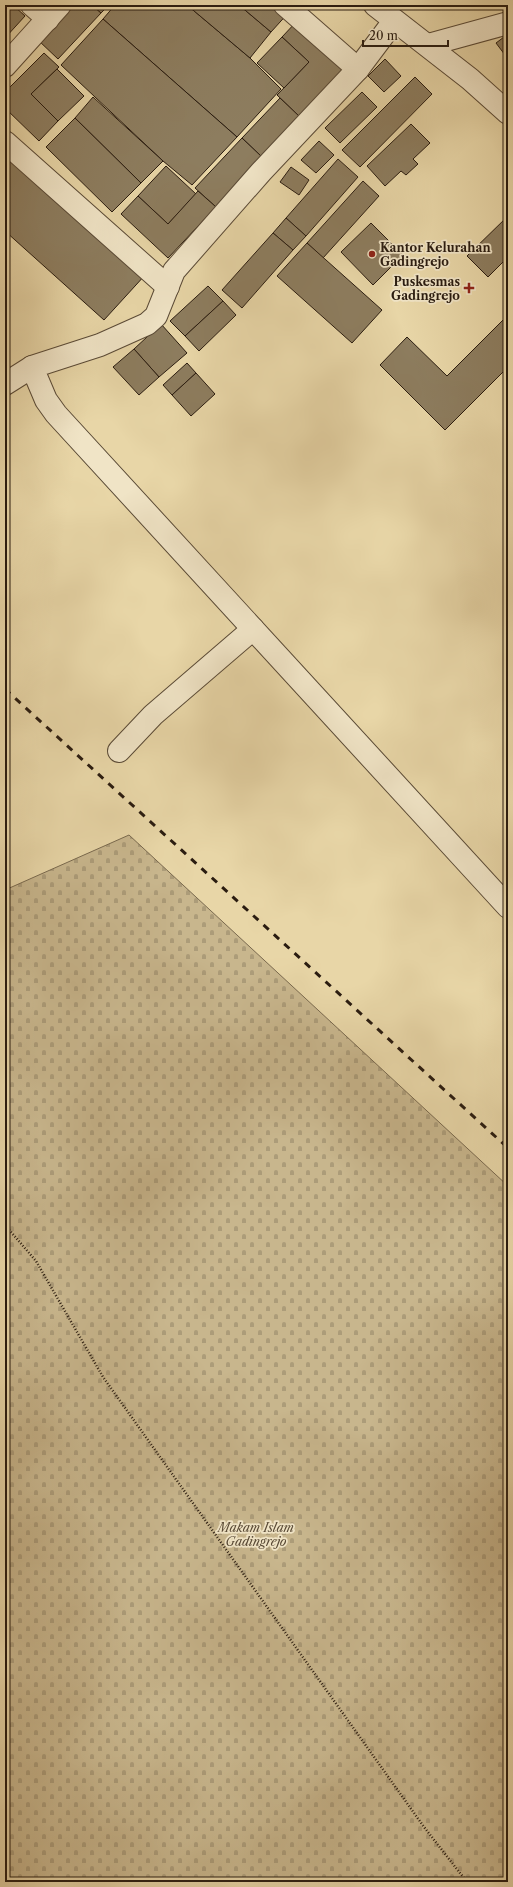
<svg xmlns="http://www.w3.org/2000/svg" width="513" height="1887" font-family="'Libre Caslon Text',serif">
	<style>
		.cemetery { fill: url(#cemetery-stones); stroke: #79694e }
		.building { fill: #8d7d5f; stroke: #2a1c10 }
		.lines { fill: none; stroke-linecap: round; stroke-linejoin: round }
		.minor-casing { stroke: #5a4a36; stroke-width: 24 }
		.path { stroke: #2a1c10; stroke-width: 2.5; stroke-dasharray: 1 2; stroke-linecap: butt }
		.minor { stroke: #f0e4c6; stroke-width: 22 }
		.rail { stroke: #2a1c10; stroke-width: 3; stroke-dasharray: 7 7; stroke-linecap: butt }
		.poi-dot { fill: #8f2418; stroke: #f0e4c6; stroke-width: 1.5 }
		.labels { text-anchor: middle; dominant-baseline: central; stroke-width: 3.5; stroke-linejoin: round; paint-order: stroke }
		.poi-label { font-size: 12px; font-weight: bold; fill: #2a1c10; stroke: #f0e4c6; text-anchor: start }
		.park-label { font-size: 12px; font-style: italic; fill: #594a36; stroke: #f0e4c6 }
	</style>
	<defs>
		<pattern id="cemetery-stones" width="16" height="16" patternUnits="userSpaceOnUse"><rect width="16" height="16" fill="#c8b68d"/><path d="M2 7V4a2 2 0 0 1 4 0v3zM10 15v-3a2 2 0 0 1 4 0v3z" fill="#ac9c79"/></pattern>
	</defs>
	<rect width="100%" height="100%" fill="#e8d6a7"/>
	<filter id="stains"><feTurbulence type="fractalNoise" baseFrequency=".005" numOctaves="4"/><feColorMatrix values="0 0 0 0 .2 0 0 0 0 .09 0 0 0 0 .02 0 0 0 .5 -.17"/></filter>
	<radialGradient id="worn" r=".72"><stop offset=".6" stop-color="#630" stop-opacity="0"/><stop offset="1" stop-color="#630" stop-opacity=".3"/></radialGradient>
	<path class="cemetery" d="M129,835L508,1186V1882H5V890Z"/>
	<g class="building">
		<path d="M5,5H13L25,16L5,38Z"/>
		<path d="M72,5H92L101,13L58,59L38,40Z"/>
		<path d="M92,5H109L101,13Z"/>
		<path d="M115,5H187L250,58L281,89L237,137L103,19Z"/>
		<path d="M187,5H239L271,32L250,58Z"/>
		<path d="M239,5H282L290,11L271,32Z"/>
		<path d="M103,19L237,137L192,185L163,161L61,65Z"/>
		<path d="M297,21L348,69L301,118L277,95L309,62L282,37Z"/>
		<path d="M508,34V59L496,43Z"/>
		<path d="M282,37L309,62L284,88L257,63Z"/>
		<path d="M44,53L59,67L31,94L58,121L39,141L5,108V92Z"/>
		<path d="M385,59L401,76L384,92L368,76Z"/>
		<path d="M57,69L84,96L58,121L31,94Z"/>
		<path d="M415,77L432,94L360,167L342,150Z"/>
		<path d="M362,92L377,107L340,143L325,128Z"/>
		<path d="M93,97L163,161L141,183L75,118Z"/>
		<path d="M280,98L301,118L263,158L242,138Z"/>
		<path d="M75,118L141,183L112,212L46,147Z"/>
		<path d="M411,124L430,143L413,159L418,164L406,175L401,171L385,186L367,166Z"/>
		<path d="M242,138L263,158L216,207L195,188Z"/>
		<path d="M319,141L334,155L316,173L301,160Z"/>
		<path d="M5,147L146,274L104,320L5,231Z"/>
		<path d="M338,159L358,177L306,236L286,218Z"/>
		<path d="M166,166L196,194L168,224L138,196Z"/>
		<path d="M291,167L309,180L299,195L280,182Z"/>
		<path d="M363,181L379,196L323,258L307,243Z"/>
		<path d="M198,191L216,207L168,258L121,214L138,196L168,224Z"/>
		<path d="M508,216V257L488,277L467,256Z"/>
		<path d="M286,218L306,236L293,250L273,233Z"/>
		<path d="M371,223L403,255L373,285L341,252Z"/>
		<path d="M273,233L293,250L242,308L222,290Z"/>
		<path d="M307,243L382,310L352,343L277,276Z"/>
		<path d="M208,286L223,301L185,336L170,321Z"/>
		<path d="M223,301L236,315L199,351L185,336Z"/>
		<path d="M508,315V367L445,430L380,365L407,337L447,376Z"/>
		<path d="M161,324L187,353L159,377L134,349Z"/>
		<path d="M134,349L159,377L139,395L113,367Z"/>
		<path d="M187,363L196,373L172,395L163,385Z"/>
		<path d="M196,373L215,394L191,416L172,395Z"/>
	</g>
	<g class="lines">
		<g class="minor-casing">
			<g id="minor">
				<path d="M32,5L48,19"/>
				<path d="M285,5L358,69"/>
				<path d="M375,5L470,79L508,113"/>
				<path d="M394,21L358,69L261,172L174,271L156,316L147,324L100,345L32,367L46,400L56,414L508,907"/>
				<path d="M428,45L508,23"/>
				<path d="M5,66L60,5"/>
				<path d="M5,142L168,287"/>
				<path d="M5,384L32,367"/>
				<path d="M119,751L153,715L253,629"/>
			</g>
		</g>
		<path class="path" d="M5,1225L36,1261L103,1377L424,1827L467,1882"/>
		<use href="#minor" class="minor"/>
		<path class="rail" d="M5,689L508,1148"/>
	</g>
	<g class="poi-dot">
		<circle cx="372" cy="254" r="4"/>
		<path d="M467 282h4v4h4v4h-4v4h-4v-4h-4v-4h4z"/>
	</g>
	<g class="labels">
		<g class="poi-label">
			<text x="380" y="247">Kantor Kelurahan<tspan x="380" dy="14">Gadingrejo</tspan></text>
			<text x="460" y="281" text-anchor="end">Puskesmas<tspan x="460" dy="14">Gadingrejo</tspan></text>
		</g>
		<g class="park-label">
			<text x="256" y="1527">Makam Islam<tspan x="256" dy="14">Gadingrejo</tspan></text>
		</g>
	</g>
	<rect width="513" height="1887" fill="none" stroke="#e8d6a7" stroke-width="20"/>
	<rect x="6" y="6" width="501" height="1875" fill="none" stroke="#2a1c10" stroke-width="2"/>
	<rect x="10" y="10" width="493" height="1867" fill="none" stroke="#2a1c10"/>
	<path d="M363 40v6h85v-6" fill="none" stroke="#2a1c10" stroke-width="2"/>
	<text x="369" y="40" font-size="12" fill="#2a1c10" stroke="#f0e4c6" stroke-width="3" paint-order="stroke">20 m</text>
	<rect width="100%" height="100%" filter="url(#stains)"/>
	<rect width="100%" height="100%" fill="url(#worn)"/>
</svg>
